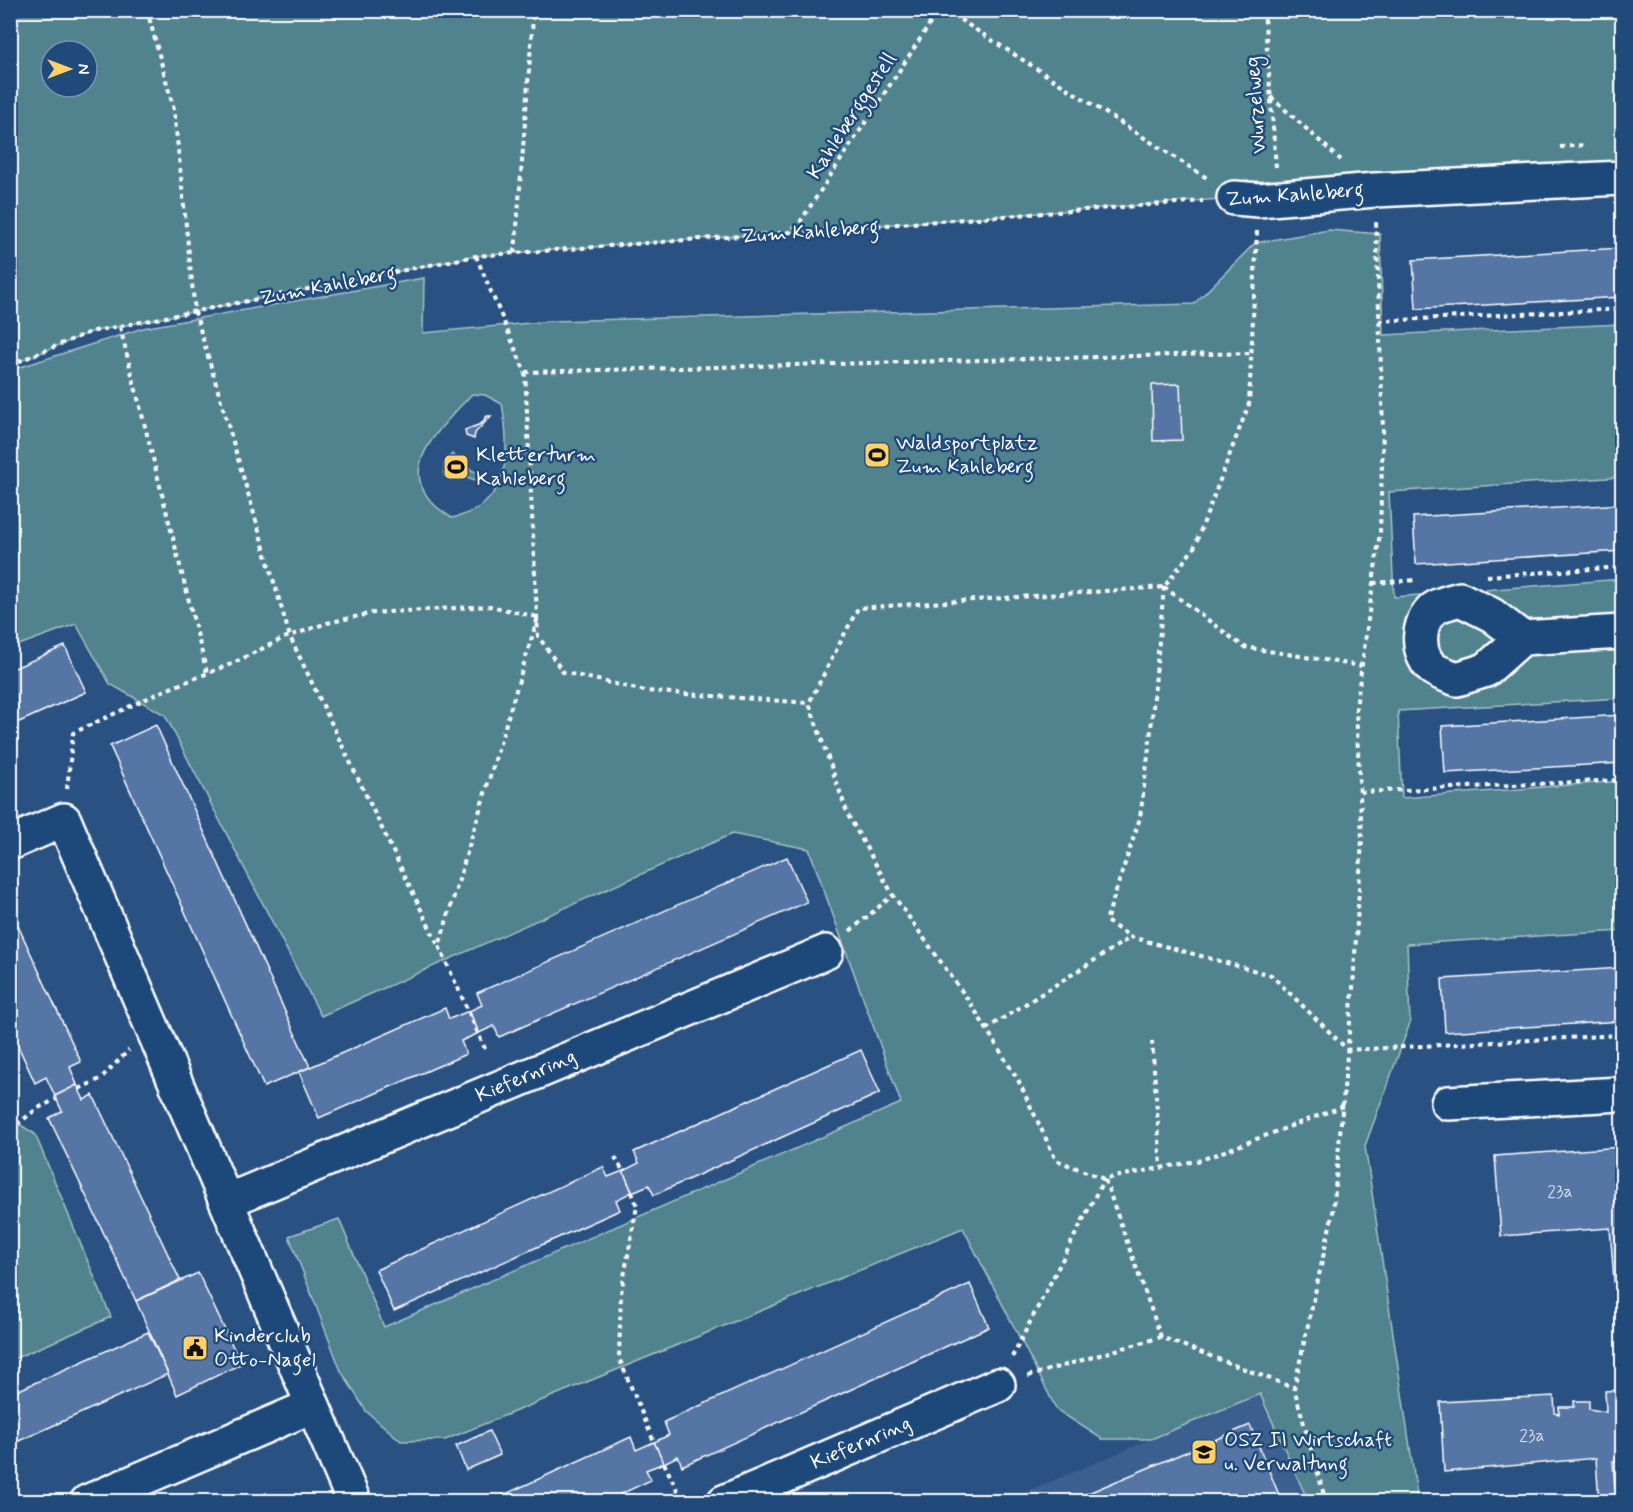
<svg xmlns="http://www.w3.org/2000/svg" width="1633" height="1512" font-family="Mynerve,sans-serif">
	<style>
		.built { fill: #3a5f8e }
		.green { fill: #51838e; stroke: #a8c1c6; stroke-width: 1.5; fill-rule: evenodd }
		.building { fill: #5575a5; stroke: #fff; stroke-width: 1.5 }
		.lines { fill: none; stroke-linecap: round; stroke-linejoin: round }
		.minor-casing { stroke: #fff; stroke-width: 38 }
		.path { stroke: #fff; stroke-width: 4; stroke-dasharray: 4.5 4.5; stroke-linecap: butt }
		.minor { stroke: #1f4a7a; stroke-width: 33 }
		.labels { text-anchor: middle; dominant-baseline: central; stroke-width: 5; stroke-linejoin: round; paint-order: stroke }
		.number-label { font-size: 18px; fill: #d4dce8 }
		.street-label { font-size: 21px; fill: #fff; stroke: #1f4a7a }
		.poi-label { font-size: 21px; fill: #fff; stroke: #1f4a7a; text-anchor: start }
	</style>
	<rect width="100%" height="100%" fill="#295282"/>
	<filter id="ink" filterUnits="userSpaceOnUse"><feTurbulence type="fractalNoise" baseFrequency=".0167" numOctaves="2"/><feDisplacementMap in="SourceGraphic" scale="12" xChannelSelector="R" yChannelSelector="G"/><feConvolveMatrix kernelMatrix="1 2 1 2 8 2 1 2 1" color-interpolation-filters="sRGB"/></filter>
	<g filter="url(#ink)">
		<path class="built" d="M1261,1394L1308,1501L1003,1502L1151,1439Z"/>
		<g class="green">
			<path d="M11,11H1622V178L1234,198L476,256L91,332L11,365ZM51,51H87V87H51Z"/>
			<path d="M1329,230L1380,234L1383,335L1622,324V477L1389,492L1394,597L1622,579V698L1398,711L1402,798L1622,781V931L1407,944L1410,1023L1365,1146L1418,1501H1308L1260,1394L1151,1439H1102L1057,1410L963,1228L445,1440L401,1441L366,1411L341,1371L289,1236L339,1219L384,1327L901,1103L809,849L732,834L321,1016L165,715L110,684L76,624L11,648V370L143,328L424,278L423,333L551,321L1194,304L1255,243ZM472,394L485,395L502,404C511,453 510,506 452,518C385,477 435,434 472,394Z"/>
			<path d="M452,454L473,471L482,473L481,482L450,471L449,477L444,476V464Z"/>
			<path d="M11,1119L35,1134L111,1317L11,1360Z"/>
		</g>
		<g class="building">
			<path d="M1622,248V297L1416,309L1413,260Z"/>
			<path d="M1180,384L1182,440L1153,441L1152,385Z"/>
			<path d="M487,416H491L475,433L474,439L466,436L465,430L481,424Z"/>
			<path d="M1622,504V551L1416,564L1413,517Z"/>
			<path d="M65,646L86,692L10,726V670Z"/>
			<path d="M1622,715V763L1445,773L1442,726Z"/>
			<path d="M156,725L310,1067L264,1087L110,746Z"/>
			<path d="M787,857L807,902L499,1037L494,1026L479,1033L469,1011L482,1005L477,993Z"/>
			<path d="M13,915L81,1062L70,1067L77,1085L55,1096L46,1077L35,1083L10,1028V916Z"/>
			<path d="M1622,968V1021L1445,1032L1442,979Z"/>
			<path d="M445,1008L449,1019L469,1011L479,1033L461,1041L466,1054L319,1118L299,1072Z"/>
			<path d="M861,1050L880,1093L654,1195L649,1185L632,1192L623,1171L639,1163L634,1152Z"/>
			<path d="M77,1085L84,1100L93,1095L180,1280L136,1301L49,1118L62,1111L55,1096Z"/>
			<path d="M1622,1147V1307H1616L1610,1228L1501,1236L1495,1156Z"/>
			<path d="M603,1167L608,1177L623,1171L632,1192L616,1200L620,1210L394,1311L376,1270Z"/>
			<path d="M198,1273L241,1364L177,1395L136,1301Z"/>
			<path d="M970,1284L989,1327L682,1466L678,1456L664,1463L654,1442L669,1435L664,1422Z"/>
			<path d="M148,1332L168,1374L10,1445V1394Z"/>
			<path d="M1622,1390V1461H1613L1615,1488L1622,1489V1502H1599L1596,1458L1444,1472L1440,1402L1554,1396L1555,1413L1559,1414V1407H1574V1401H1589V1409L1606,1412L1605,1391Z"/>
			<path d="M1250,1425L1282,1502H1089L1086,1494Z"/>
			<path d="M489,1431L500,1455L466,1470L456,1446Z"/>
			<path d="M631,1437L636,1450L654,1442L664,1463L646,1470L651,1480L604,1502H488Z"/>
			<path d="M266,1493L269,1502H247Z"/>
		</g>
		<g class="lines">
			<g class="minor-casing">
				<g id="minor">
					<path d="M1234,198L1259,200L1375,190L1622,178"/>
					<path d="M1522,638L1492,615L1460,599C1453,601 1445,603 1438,606C1417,617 1415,652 1432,668C1438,673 1450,676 1457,679L1486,670L1522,638L1622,632"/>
					<path d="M10,843L64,820L354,1502"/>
					<path d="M1448,1103L1622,1094"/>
					<path d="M227,1201L826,952"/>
					<path d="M87,1502L312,1406"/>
					<path d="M724,1502L998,1385"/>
				</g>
			</g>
			<g class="path">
				<path d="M147,10L174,110L195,312L290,637L438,945"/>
				<path d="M945,10L1210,180"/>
				<path d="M1264,10L1276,167"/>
				<path d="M1271,97L1341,160"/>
				<path d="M1560,147L1585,145"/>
				<path d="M1257,231L1249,404L1194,548L1164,587L858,608L809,703L848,815L893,895L971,1004L1018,1080L1056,1160L1104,1179L1201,1160L1344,1106"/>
				<path d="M786,234L800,222L939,10"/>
				<path d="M515,253L533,18L536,10"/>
				<path d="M476,256L525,372L538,636L563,672L645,691L809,703"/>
				<path d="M1379,321L1622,309"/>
				<path d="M120,327L207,673"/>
				<path d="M10,365L90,332L476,256L1203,201"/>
				<path d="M525,372L1251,353"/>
				<path d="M1487,576L1622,567"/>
				<path d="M1373,583L1417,580"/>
				<path d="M1164,587L1150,740L1140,818L1106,921L1131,937L1271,975L1348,1050L1622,1035"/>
				<path d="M1164,587L1244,647L1361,666"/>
				<path d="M67,789L73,733L163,691L231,664L284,638L327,623L373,613L490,606L538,617L439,946L486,1051"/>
				<path d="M1360,792L1622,780"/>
				<path d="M850,931L893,895"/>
				<path d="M986,1029L1131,937"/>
				<path d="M1152,1041L1161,1167"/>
				<path d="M79,1089L100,1079L129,1050"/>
				<path d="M10,1130L38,1108L57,1099"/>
				<path d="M615,1157L623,1171"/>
				<path d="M1105,1180L1161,1337"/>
				<path d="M632,1192L637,1206L621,1293L619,1358L654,1442"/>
				<path d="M1012,1357L1104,1179"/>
				<path d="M1028,1376L1161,1337L1294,1388"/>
				<path d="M664,1463L683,1502"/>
				<path d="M1326,1502L1294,1388L1333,1212L1353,988L1362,839L1356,708L1380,532L1383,430L1376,221"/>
			</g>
			<use href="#minor" class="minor"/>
		</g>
	</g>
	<defs>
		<g id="stadium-square" transform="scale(1.35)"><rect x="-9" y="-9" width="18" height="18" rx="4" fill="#ffd166" stroke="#1f4a7a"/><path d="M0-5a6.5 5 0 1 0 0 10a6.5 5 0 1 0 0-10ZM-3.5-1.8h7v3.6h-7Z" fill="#111"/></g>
		<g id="civic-square" transform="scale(1.35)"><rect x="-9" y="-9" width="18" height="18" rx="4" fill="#ffd166" stroke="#1f4a7a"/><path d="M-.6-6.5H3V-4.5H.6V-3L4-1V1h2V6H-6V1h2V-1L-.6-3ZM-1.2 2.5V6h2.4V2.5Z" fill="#111"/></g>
		<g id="school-square" transform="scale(1.35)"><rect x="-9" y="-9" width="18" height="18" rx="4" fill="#ffd166" stroke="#1f4a7a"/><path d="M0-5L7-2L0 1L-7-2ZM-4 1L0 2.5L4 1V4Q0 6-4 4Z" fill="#111"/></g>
	</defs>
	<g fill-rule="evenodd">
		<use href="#stadium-square" x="877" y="455"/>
		<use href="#stadium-square" x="456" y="467"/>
		<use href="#civic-square" x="195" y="1348"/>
		<use href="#school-square" x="1204" y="1452"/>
	</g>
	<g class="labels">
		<g class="number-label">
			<text x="1560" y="1192">23a</text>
			<text x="1532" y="1436">23a</text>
		</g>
		<g class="street-label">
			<text transform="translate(1256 105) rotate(-94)">Wurzelweg</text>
			<text transform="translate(852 116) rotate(-57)">Kahleberggestell</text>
			<text transform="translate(1295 195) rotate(-4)">Zum Kahleberg</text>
			<text transform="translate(810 232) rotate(-4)">Zum Kahleberg</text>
			<text transform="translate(328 286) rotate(-11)">Zum Kahleberg</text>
			<text transform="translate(526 1076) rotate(-23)">Kiefernring</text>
			<text transform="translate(861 1443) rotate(-23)">Kiefernring</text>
		</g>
		<g class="poi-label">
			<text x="896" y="443">Waldsportplatz<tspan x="896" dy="24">Zum Kahleberg</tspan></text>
			<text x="476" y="455">Kletterturm<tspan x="476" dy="24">Kahleberg</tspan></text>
			<text x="214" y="1336">Kinderclub<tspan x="214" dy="24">Otto-Nagel</tspan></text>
			<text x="1224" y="1440">OSZ II Wirtschaft<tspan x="1224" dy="24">u. Verwaltung</tspan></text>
		</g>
	</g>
	<rect width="1633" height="1512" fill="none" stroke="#1f4a7a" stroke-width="36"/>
	<rect x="18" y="18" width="1597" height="1476" fill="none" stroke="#fff" stroke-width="2" filter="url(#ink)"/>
	<g transform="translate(69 69) rotate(90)"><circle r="28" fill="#1f4a7a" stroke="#7992af" stroke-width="1.5"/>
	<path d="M0-4.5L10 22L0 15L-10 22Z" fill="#ffd166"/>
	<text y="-9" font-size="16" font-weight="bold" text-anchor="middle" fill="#ffffff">N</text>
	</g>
</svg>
